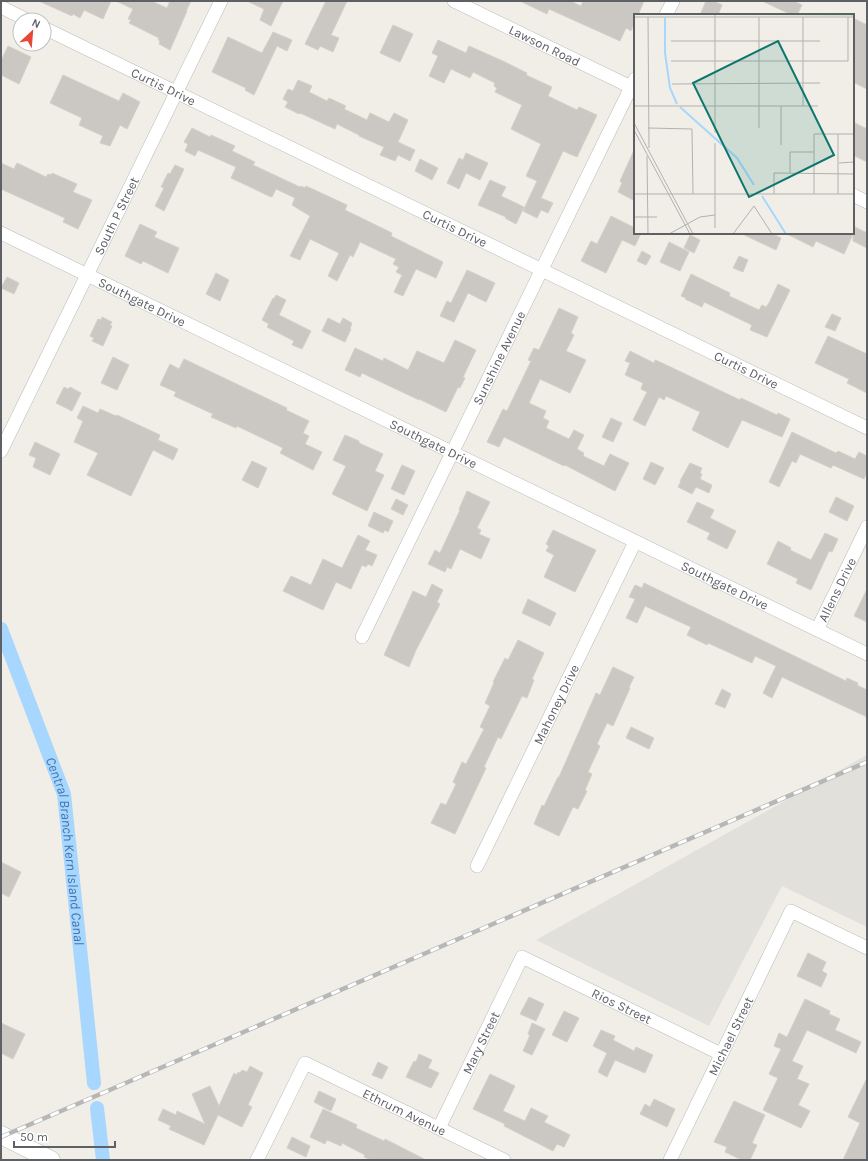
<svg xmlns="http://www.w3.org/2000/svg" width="868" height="1161" font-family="Karla,sans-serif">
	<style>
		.industrial { fill: #e1e0da }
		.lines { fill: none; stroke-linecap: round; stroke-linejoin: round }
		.canal { stroke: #a7d6fe; stroke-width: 14 }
		.building { fill: #cbc8c3; stroke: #d4d0c4 }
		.street-casing { stroke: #b8bbbf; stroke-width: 14 }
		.secondary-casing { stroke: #b9bcc1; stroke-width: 19 }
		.street { stroke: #fff; stroke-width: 13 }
		.secondary { stroke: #fff; stroke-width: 18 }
		.rail-casing { stroke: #b6b7b7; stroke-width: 4.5 }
		.rail { stroke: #fff; stroke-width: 3; stroke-dasharray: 9; stroke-linecap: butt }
		.labels { text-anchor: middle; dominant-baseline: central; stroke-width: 3; stroke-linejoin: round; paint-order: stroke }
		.street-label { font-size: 13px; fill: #5d6166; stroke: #fff }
		.water-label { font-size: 14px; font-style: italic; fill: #4376b1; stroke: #fff }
		.inset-river { fill: none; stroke: #a7d6fe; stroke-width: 2 }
		.inset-road { fill: none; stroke: #b1b2af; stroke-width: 1 }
		.view { fill: #0f766e; fill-opacity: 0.15; stroke: #0f766e; stroke-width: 2 }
		.inset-edge { fill: none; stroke: #5d6166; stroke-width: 2 }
	</style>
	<rect width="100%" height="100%" fill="#f0eee6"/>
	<path class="industrial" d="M867,755V927L782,886L709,1026L536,940Z"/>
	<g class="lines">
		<g class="canal">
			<path id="s1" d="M1,629L64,794L94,1083"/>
			<path d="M97,1108L103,1160"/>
		</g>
	</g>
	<g class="building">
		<path d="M39,1H111L103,19L84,10L80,18L73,14L72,16Z"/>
		<path d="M116,1H151L167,8L170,1H191L186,11H187L170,50L159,44L160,41L158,40L159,38L129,23L131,20L128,19L133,9Z"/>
		<path d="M247,1H283L271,26L260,20L264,9Z"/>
		<path d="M326,1H347L331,35L339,38L333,52L320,46L318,50L305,44Z"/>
		<path d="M520,1H570L581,6L583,1H644L638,15H635V21L631,31L626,28L620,41L549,9L547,14Z"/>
		<path d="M706,1H714L722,5L718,15H700Z"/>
		<path d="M762,1H794L802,5L797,15H792Z"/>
		<path d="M853,18L867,25V89L853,82Z"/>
		<path d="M393,25L413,34L400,62L380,53Z"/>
		<path d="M273,32L292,40L287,51L277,46L254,95L245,90L246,88L212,72L228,37L262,53Z"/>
		<path d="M438,40L466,53L469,46L505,62L527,73L526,75L552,87L548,96L577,110L579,107L597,115L577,157L563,151L541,198L553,203L548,213L541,210L537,218L523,211L537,181L526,176L541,144L511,129L522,105L495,92L497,88L494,86L495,83L473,72L470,78L451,69L444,83L429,76L438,56L432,53Z"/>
		<path d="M8,46L31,57L19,84L1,75V61Z"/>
		<path d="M63,75L119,101L123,93L140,102L127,129L120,125L110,146L100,143L103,136L79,125L82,118L50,103Z"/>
		<path d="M298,80L312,86L309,92L327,101L329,98L346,106L344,109L367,120L370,113L389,122L394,113L408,120L398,142L415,150L410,161L398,155L395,161L380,155L384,147L359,136V135L337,124L335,129L300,113L299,114L285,107L288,102L283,99L288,89L293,91Z"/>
		<path d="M853,122L867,129V162L853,155Z"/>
		<path d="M192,128L210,137L211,135L235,146L232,151L255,162L253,165L300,187L301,186L305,188L306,186L347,205L345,210L392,233L391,236L443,262L436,278L416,269L403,296L394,292L402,275L396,272L399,267L393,264L396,259L360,242L353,257L350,255L337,281L328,276L339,253L310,239L300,260L290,256L310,216L292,205L295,198L276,189L272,197L269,196L231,178L236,167L198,150L195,156L185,151L188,144L184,142Z"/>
		<path d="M635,148V201L618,192L622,183L620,181Z"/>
		<path d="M466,153L488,163L480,180L466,173L459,189L447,183L459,158L463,160Z"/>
		<path d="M420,159L438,168L432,180L415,171Z"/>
		<path d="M1,163L14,169L17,163L46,177L48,174L51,175L52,173L77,184L73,192L92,200L78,229L63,222L65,218L1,189Z"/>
		<path d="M175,165L184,169L164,211L155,206L164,188L161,187L168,173L170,174Z"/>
		<path d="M490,180L506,187L501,196L524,207L516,224L505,218L506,217L478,205Z"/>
		<path d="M611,216L635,228V233H641L635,246L622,240L606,273L581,261L591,241L597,244Z"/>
		<path d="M140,224L157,232L154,237L179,248L168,273L143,261L141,264L125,256Z"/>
		<path d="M853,226L867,233V248L853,241V234L844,254L816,241L813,247L785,233H853Z"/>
		<path d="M740,233H771L781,238L776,250Z"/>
		<path d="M690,235L700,240L694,253L684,248Z"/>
		<path d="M669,242L689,252L680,271L660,262Z"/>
		<path d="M642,251L651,256L646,265L637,261Z"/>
		<path d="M739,256L748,260L743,272L733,268Z"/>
		<path d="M467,270L495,283L486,302L468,293L454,322L440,316L447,301L451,303Z"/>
		<path d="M216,273L229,280L220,301L206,294Z"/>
		<path d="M691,274L730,293L729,296L759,310L762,305L766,307L769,303L778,284L790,290L767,337L750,330L752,325L704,302L702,307L685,299L686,298L681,296Z"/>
		<path d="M7,277L19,283L14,294L1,288Z"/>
		<path d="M276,295L286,300L279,315L311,331L302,349L292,345L294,341L267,327L269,324L262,320L273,298L274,299Z"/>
		<path d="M559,308L578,317L571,333L574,335L566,351L586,360L570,393L540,379L529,403L546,411L543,418L549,421L546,428L569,439L574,430L584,435L577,449L584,453L583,456L604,466L610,454L629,463L615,491L565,465L564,466L504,437L499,447L487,442L503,409L507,411L531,361L528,360L534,348L539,350Z"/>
		<path d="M832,314L841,318L835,331L825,327Z"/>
		<path d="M102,317L112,322L110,325L112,326L103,346L92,341L94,338L90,336L98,319L101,320Z"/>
		<path d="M328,318L340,324L343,318L352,323L350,329H351L345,342L322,331Z"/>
		<path d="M828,336L867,354V393L847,383L849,379L815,363Z"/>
		<path d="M455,340L476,350L463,377L465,378L460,388L458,387L446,412L419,399V400L362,373L360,377L345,370L355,348L383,361L384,358L408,370L417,351L444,363Z"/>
		<path d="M630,351L654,363L655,360L662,363L740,400L741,398L777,415L778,413L790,419L782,437L742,420L728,448L692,430L700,412L666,396L664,400L659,397L645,426L633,420L647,392L641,389L643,383L625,375L630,363L625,361Z"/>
		<path d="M113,357L129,365L117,390L101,383Z"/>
		<path d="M184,359L287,408L286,410L309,421L303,433L309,436L305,444L322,452L313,470L280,453L283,448L237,426L236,428L211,417L213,414L174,396L176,392L160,385L170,364L179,369Z"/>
		<path d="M64,387L68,389L70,387L81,393L72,411L56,403Z"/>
		<path d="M83,406L98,413L100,409L116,416L117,415L160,435L158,440L178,449L173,460L153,450L131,496L87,475L98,453L74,442L83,421L77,418Z"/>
		<path d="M611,418L622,423L613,442L602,437Z"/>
		<path d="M792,432L836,453L838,451L855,459L859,452L867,456V472L864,479L833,465L831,468L800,454L796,463L792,461L779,487L769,482Z"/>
		<path d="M345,435L359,441V443L383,454L375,471L384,475L367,511L332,494L346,466L333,460Z"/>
		<path d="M35,442L60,454L50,475L33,467L36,458L29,455Z"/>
		<path d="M252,461L267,468L258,488L242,480Z"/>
		<path d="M651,462L664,468L655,485L643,479Z"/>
		<path d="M690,463L702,468L700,473L702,474L700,479L712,485L709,493L696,487L692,494L678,487L681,481H680Z"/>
		<path d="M402,465L415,471L404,495L391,489Z"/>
		<path d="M467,491L490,502L477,528L481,530L479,534L490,539L481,559L460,549L451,569L447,567L445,572L428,564L435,550L440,553L460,510L459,509Z"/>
		<path d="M836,497L854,506L847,521L829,512Z"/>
		<path d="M396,499L408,505L403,515L391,509Z"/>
		<path d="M697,502L714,510L710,518L736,531L727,549L707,539L710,533L687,522Z"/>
		<path d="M374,512L393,521L388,532L385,530L383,533L368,526Z"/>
		<path d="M553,530L596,550L575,592L544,577L554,555L546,551L549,546L546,544Z"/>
		<path d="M825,533L838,539L832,552L829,551L811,590L796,583L798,579L767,564L778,541L791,548L790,550L811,560Z"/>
		<path d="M358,535L370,541L365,550L377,555L372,566L368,564L366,567L362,565L351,589L336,582L323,610L283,591L291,576L311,585L323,559L342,568Z"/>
		<path d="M644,583L846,681L847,678L858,683L857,685L867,690V717L782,677L772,698L763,693L776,666L755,656L752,663L708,643L707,645L687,635L691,627L645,606L637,623L626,618L635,599L629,597L635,585L642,588Z"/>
		<path d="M432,584L443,590L437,602L440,604L416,650L409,667L384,655L413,591L426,597Z"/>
		<path d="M867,589V622L854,616Z"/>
		<path d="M528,599L556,613L550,626L522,613Z"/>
		<path d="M518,640L544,653L532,679L534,680L527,698L522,696L501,739L498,737L484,767L486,768L455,834L431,823L441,803L446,805L456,784L453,782L462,762L466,764L484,729L480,727L490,706L485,703L494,683L493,682L505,658L508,660Z"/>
		<path d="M613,667L634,677L629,687L630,688L613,726L607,723L597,744L600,746L588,772L592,774L585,790L587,791L578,809L573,807L559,836L534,824L542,805L544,806L558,777H559L596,693L600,695Z"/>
		<path d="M722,689L731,694L725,708L715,704Z"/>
		<path d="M631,727L654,738L649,749L626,738Z"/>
		<path d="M1,862L21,872L9,897L1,893Z"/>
		<path d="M808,953L826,962L822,971L827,974L821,987L797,976Z"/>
		<path d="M529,997L544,1004L536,1021L520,1014Z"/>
		<path d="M805,999L830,1011L829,1014L840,1019L835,1030L861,1042L856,1053L807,1030L792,1061L803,1066L797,1079L809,1084L798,1105L810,1111L801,1128L763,1110L778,1078L769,1074L781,1049L774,1046L779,1033L787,1037Z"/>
		<path d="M564,1011L579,1018L567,1042L552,1035Z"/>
		<path d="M1,1023L25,1034L13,1059L1,1053Z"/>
		<path d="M532,1023L545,1029L532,1055L523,1051L530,1035L528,1034Z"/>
		<path d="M601,1030L615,1036L613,1040L634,1051L636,1047L653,1055L645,1073L615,1060L607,1077L598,1072L607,1053L593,1046Z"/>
		<path d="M419,1054L432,1060L428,1068L439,1073L431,1088L406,1077L414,1061L416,1062Z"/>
		<path d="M378,1062L388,1067L382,1079L372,1075Z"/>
		<path d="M250,1066L263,1073L248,1105L252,1107L242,1127L218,1115L204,1145L169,1129L171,1126L158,1120L163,1109L176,1115L177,1111L205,1124L192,1094L210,1086L219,1106L234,1073L237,1075L238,1072L240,1073L242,1070L247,1072Z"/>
		<path d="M490,1074L515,1086L503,1111L525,1121L531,1108L548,1116L544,1122L570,1135L564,1147L557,1144L553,1151L504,1126L505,1124L473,1109Z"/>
		<path d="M867,1078V1160H843L860,1123L848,1117Z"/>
		<path d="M319,1091L336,1099L331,1111L314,1102Z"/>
		<path d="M654,1099L675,1109L667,1127L640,1114L645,1104L650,1107Z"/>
		<path d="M734,1101L765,1115L752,1143L757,1145L750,1160H742L725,1152L727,1147L714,1142Z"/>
		<path d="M323,1109L357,1125L356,1128L384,1141L385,1139L426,1160H371L364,1157L365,1155L342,1143L341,1146L327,1140L325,1144L310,1137Z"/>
		<path d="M292,1137L310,1146L306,1157L287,1148Z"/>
	</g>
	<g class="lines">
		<g class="street-casing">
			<g id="street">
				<path id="s2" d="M454,1L635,89"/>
				<path d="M1,7L27,20"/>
				<path d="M666,15L673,1"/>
				<path id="s3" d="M44,28L867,428"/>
				<path d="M853,195L867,202"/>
				<path id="s4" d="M1,233L867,654"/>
				<path id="s5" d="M1,451L221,1"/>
				<path id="s6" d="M817,630L867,527"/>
				<path id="s7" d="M362,637L635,79"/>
				<path id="s8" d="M477,866L635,542"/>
				<path id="s9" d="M439,1128L522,957L721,1054"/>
				<path id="s10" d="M257,1160L305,1063L504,1160"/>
				<path id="s11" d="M670,1160L791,911L867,948"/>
			</g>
		</g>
		<g class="secondary-casing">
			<path id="secondary" d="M1,1135L51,1160"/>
		</g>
		<use href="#street" class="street"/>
		<use href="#secondary" class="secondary"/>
		<g class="rail-casing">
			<path id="rail" d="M1,1137L867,762"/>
		</g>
		<use href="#rail" class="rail"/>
	</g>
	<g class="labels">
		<g class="street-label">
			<text stroke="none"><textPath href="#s2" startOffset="101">Lawson Road</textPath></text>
			<text stroke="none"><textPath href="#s3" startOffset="133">Curtis Drive</textPath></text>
			<text stroke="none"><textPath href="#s5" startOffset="262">South P Street</textPath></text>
			<text stroke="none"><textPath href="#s3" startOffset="457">Curtis Drive</textPath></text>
			<text stroke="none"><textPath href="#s4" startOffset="157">Southgate Drive</textPath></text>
			<text stroke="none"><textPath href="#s7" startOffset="311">Sunshine Avenue</textPath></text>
			<text stroke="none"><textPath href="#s3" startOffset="781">Curtis Drive</textPath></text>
			<text stroke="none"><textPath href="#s4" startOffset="481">Southgate Drive</textPath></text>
			<text stroke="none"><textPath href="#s4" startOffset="805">Southgate Drive</textPath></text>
			<text stroke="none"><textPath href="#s6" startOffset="45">Allens Drive</textPath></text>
			<text stroke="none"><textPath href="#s8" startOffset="180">Mahoney Drive</textPath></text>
			<text stroke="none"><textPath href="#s9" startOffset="301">Rios Street</textPath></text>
			<text stroke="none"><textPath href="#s11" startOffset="138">Michael Street</textPath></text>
			<text stroke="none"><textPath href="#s9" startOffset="95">Mary Street</textPath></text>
			<text stroke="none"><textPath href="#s10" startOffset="219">Ethrum Avenue</textPath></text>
		</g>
		<g class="water-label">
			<text stroke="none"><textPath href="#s1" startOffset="233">Central Branch Kern Island Canal</textPath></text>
		</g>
	</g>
	<g transform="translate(634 14)">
		<rect width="220" height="220" fill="#f0eee6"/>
		<path d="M220,0V2L84,1V0Z" fill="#c3e7c4"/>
		<path class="inset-river" d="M31,4V39L36,74L43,90M46,93L103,144L120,171M128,182L152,220"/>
		<path class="inset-road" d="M0,3H220M14,3L15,134M37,27H186M37,47H214V3M38,70L186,69M0,92H184M169,92V3M0,109L59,220M14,114L58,115L59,180M125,114V3M0,116L56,220M81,119V0M147,131V92M13,142L14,220M205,149L220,148M156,159V138H180M0,180H220M140,180V159L220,160M180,180V120H220M204,180V120M0,203H23M81,214V129M35,220L66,203L81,201M99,220L120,192L138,220"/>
		<path class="view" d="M144,27L200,141L115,183L59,69Z"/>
		<rect width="220" height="220" class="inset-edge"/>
	</g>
	<rect width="868" height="1161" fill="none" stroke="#5d6166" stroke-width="4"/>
	<g transform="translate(32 32) rotate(26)"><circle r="19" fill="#ffffff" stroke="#bec0c2"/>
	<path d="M0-3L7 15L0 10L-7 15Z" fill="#e84734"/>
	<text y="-6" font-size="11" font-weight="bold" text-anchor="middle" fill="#5d6166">N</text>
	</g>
	<path d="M14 1141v6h101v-6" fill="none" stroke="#5d6166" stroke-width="2"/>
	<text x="20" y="1141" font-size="12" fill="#5d6166" stroke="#ffffff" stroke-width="3" paint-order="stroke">50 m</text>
</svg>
